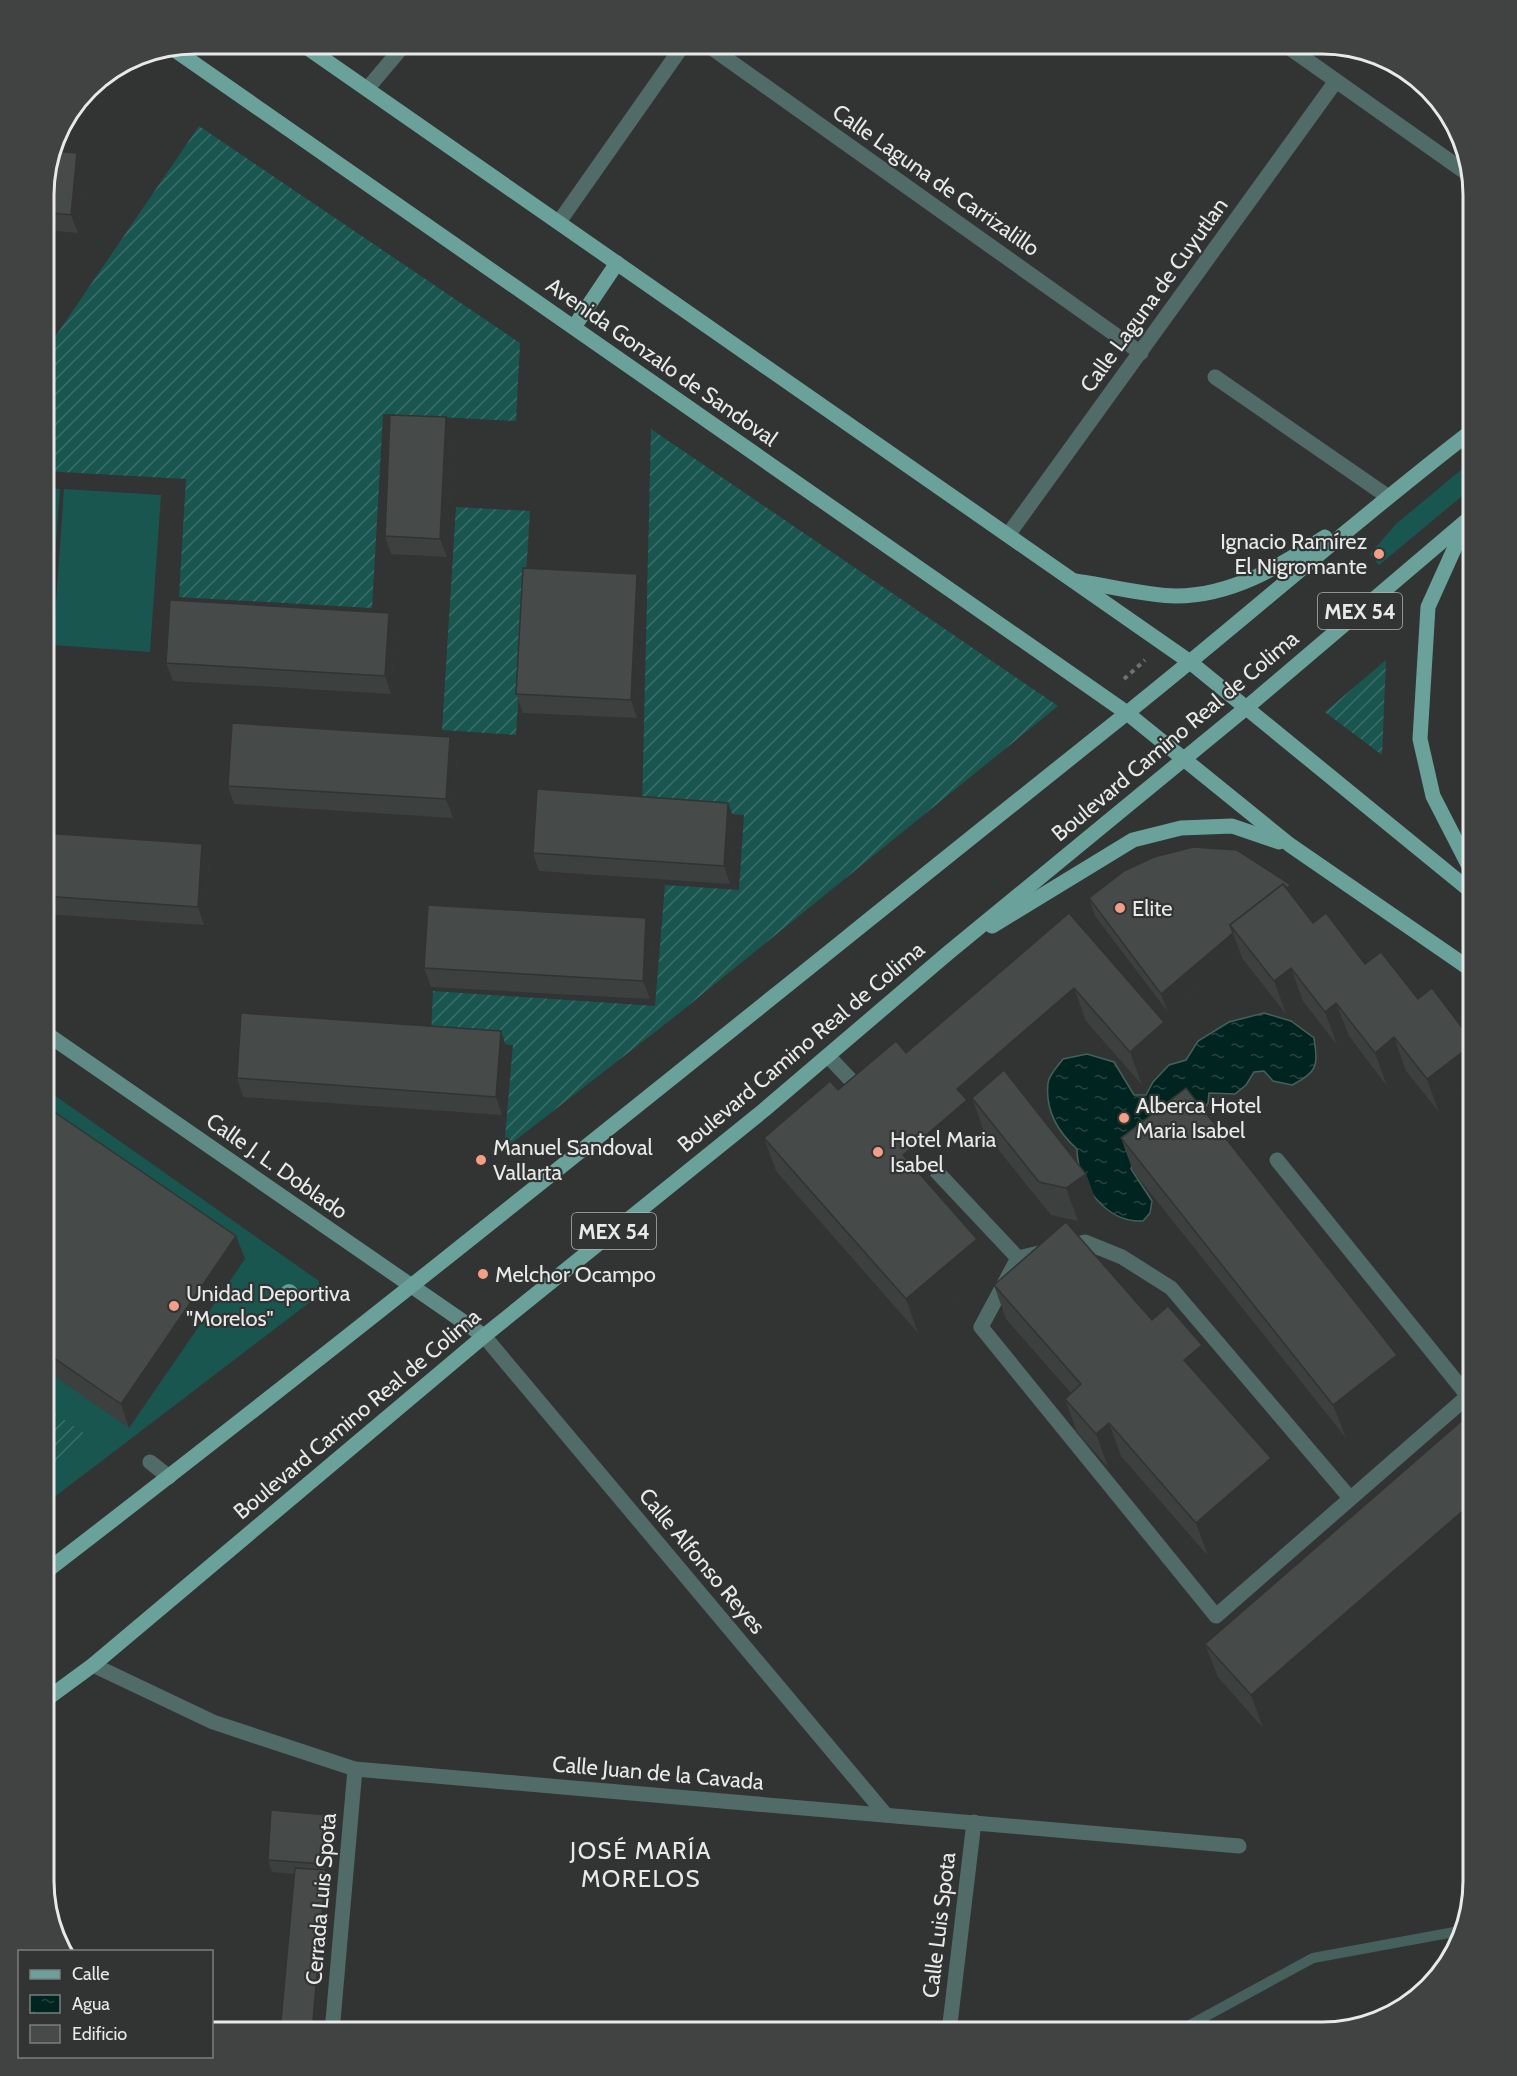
<svg xmlns="http://www.w3.org/2000/svg" width="1517" height="2076" font-family="Cabin,sans-serif">
	<style>
		.grass { fill: #1a5650 }
		.garden { fill: url(#garden-furrows) }
		.water { fill: url(#water-ripples); stroke: #46605d; stroke-width: 1.5 }
		.lines { fill: none; stroke-linecap: round; stroke-linejoin: round }
		.stream { stroke: #46605d; stroke-width: 10 }
		.path { stroke: #6e7170; stroke-width: 4; stroke-dasharray: 4.5 4.5; stroke-linecap: butt }
		.lane { stroke: #516b68; stroke-width: 15 }
		.street { stroke: #516b68; stroke-width: 15 }
		.secondary { stroke: #5f8a85; stroke-width: 15 }
		.primary { stroke: #6aa29b; stroke-width: 15 }
		.tree { fill: #639f97 }
		.wall { fill: #3c403f }
		.shaded-wall { fill: #313433 }
		.building { fill: #464a49; stroke: #313433; stroke-width: 1.5 }
		.poi-dot { fill: #f49e87; stroke: #313433; stroke-width: 2 }
		.labels { text-anchor: middle; dominant-baseline: central; stroke-width: 4.5; stroke-linejoin: round; paint-order: stroke }
		.shield { fill: #313433; stroke: #b1b3b3; stroke-width: 1.5 }
		.shield-label { font-size: 21px; font-weight: bold; fill: #e8eaea }
		.street-label { font-size: 22px; fill: #e8eaea; stroke: #313433 }
		.poi-label { font-size: 22px; fill: #e8eaea; stroke: #313433; text-anchor: start }
		.neighbourhood-label { font-size: 24px; letter-spacing: 1.5px; fill: #e8eaea; stroke: #313433 }
		.rim { fill: none; stroke: #e8eaea; stroke-width: 3 }
	</style>
	<defs>
		<pattern id="garden-furrows" width="10" height="10" patternUnits="userSpaceOnUse" patternTransform="scale(1.5)"><rect width="10" height="10" fill="#1a5650"/><path d="M-1 1l2-2M0 10L10 0M9 11l2-2" fill="none" stroke="#3b6e69"/></pattern>
		<pattern id="water-ripples" width="26" height="14" patternUnits="userSpaceOnUse" patternTransform="scale(1.5)"><rect width="26" height="14" fill="#002521"/><path d="M2 4q2-2 4 0t4 0M15 11q2-2 4 0t4 0" fill="none" stroke="#254541"/></pattern>
	</defs>
	<rect width="100%" height="100%" fill="#313433"/>
	<g class="grass">
		<path d="M1473,460V487L1379,565L1370,554L1396,524Z"/>
		<path d="M44,487L60,489L48,646L44,645Z"/>
		<path d="M64,489L161,495L150,652L53,645Z"/>
		<path d="M44,1088L319,1281L318,1296L44,1505Z"/>
	</g>
	<g class="garden">
		<path d="M199,126L520,343L516,421L383,414L372,608L179,597L186,479L44,471V353Z"/>
		<path d="M651,429L1058,706L673,1018L504,1149L513,1045L431,1039L433,991L655,1006L665,885L739,890L744,815L642,808Z"/>
		<path d="M456,507L530,511L516,735L442,730Z"/>
		<path d="M1386,660L1382,755L1325,712Z"/>
		<path d="M44,1406L91,1438L44,1475Z"/>
	</g>
	<path class="water" d="M1264,1013L1291,1021L1314,1038C1318,1066 1318,1072 1292,1085L1273,1081L1264,1071L1254,1072L1246,1085L1235,1094L1209,1093L1208,1103L1201,1114L1135,1156L1131,1169L1152,1201L1150,1213L1143,1221C1106,1223 1077,1184 1077,1149C1058,1132 1045,1110 1048,1083C1049,1075 1058,1066 1063,1059L1087,1054L1114,1062L1134,1095H1146L1153,1082L1169,1065L1186,1060L1198,1041L1229,1022Z"/>
	<g class="lines">
		<path class="stream" d="M1177,2032L1313,1958L1460,1931"/>
		<path class="path" d="M1124,679L1145,660"/>
		<g class="lane">
			<path d="M1215,377L1387,496"/>
			<path d="M828,1056L864,1094"/>
			<path d="M922,1156L1018,1258"/>
			<path d="M1277,1160L1468,1396L1216,1616L981,1327L1018,1258L1085,1242L1122,1257L1171,1288L1350,1498"/>
			<path d="M150,1462L169,1477"/>
		</g>
		<g class="street">
			<path d="M706,44L1141,353"/>
			<path d="M1284,44L1468,174"/>
			<path d="M367,89L405,44"/>
			<path d="M559,222L684,44"/>
			<path d="M1008,535L1336,81"/>
			<path d="M484,1336L886,1815"/>
			<path d="M93,1665L213,1722L355,1769L1239,1846"/>
			<path d="M332,2032L355,1769"/>
			<path d="M949,2032L974,1822"/>
		</g>
		<path class="secondary" d="M44,1032L484,1336"/>
		<g class="primary">
			<path d="M302,44L1190,662L1473,893"/>
			<path d="M172,48L1127,713L1290,845L1473,971"/>
			<path d="M574,327L617,263"/>
			<path d="M1465,525L1428,607L1420,739L1433,796L1473,874"/>
			<path d="M1075,581C1105,585 1148,596 1176,596C1232,596 1280,566 1325,537"/>
			<path d="M992,926L1133,840L1181,828L1232,826L1279,842"/>
			<path d="M44,1573C411,1291 770,998 1132,709C1247,617 1357,519 1473,430"/>
			<path d="M44,1701L93,1665L484,1336L764,1110L948,953L1246,708L1473,515"/>
		</g>
	</g>
	<circle class="tree" cx="289" cy="1293" r="9"/>
	<g class="wall">
		<path d="M77,153L84,171L78,233L44,230V185Z"/>
		<path d="M452,436L447,557L391,554L385,536Z"/>
		<path d="M644,592L637,718L523,713L516,694Z"/>
		<path d="M395,631L391,694L173,681L166,663Z"/>
		<path d="M457,755L453,818L234,804L228,786Z"/>
		<path d="M728,803L735,821L730,884L539,871L533,853Z"/>
		<path d="M44,833L209,862L204,925L44,914Z"/>
		<path d="M1089,898L1297,901L1313,923L1365,964L1381,952L1439,1112L1406,1071L1387,1086L1349,1036L1337,1045L1303,1001L1286,1014L1242,958L1240,952L1168,1012L1095,916Z"/>
		<path d="M1069,913L1176,1056L1142,1085L1086,1021L1014,1083L1086,1174L1098,1207L1078,1221L1051,1215L984,1132L978,1114L974,1118L979,1133L925,1180L977,1239L989,1272L918,1333L776,1171L764,1138L838,1090L906,1053Z"/>
		<path d="M646,918L653,937L650,999L431,987L424,968Z"/>
		<path d="M507,1049L502,1115L243,1097L237,1078Z"/>
		<path d="M44,1105L236,1236L245,1259L129,1428L44,1369Z"/>
		<path d="M1121,1138L1397,1355L1410,1388L1346,1438L1133,1171Z"/>
		<path d="M994,1285L1152,1320L1214,1378L1206,1384L1271,1458L1283,1491L1208,1556L1121,1456L1108,1467L1077,1432L1065,1399L1071,1393L1006,1319Z"/>
		<path d="M1473,1411L1263,1728L1218,1677L1205,1644Z"/>
		<path d="M332,1828L315,2032L295,1874L272,1872L268,1860Z"/>
	</g>
	<g class="shaded-wall">
		<path d="M77,153L84,171L78,233L71,215Z"/>
		<path d="M446,417L452,436L447,557L440,539Z"/>
		<path d="M637,574L644,592L637,718L631,700Z"/>
		<path d="M389,613L395,631L391,694L385,676Z"/>
		<path d="M450,737L457,755L453,818L446,799Z"/>
		<path d="M728,803L735,821L730,884L724,866Z"/>
		<path d="M202,844L209,862L204,925L198,907Z"/>
		<path d="M1291,885L1297,903L1235,932Z"/>
		<path d="M646,918L653,937L650,999L643,981Z"/>
		<path d="M1233,933L1240,952L1168,1012L1161,994Z"/>
		<path d="M1291,968L1303,1001L1286,1014L1274,981Z"/>
		<path d="M1074,988L1086,1021L982,1111L972,1098L978,1114L974,1118L979,1133L915,1188L903,1155L957,1089Z"/>
		<path d="M1336,1003L1349,1036L1337,1045L1325,1012Z"/>
		<path d="M1164,1022L1176,1056L1142,1085L1130,1052Z"/>
		<path d="M501,1031L507,1049L502,1115L496,1097Z"/>
		<path d="M1394,1037L1406,1071L1387,1086L1375,1053Z"/>
		<path d="M1473,1044V1086L1439,1112L1427,1079Z"/>
		<path d="M1086,1174L1098,1207L1078,1221L1066,1188Z"/>
		<path d="M236,1236L245,1259L129,1428L121,1404Z"/>
		<path d="M977,1239L989,1272L918,1333L906,1299Z"/>
		<path d="M1202,1345L1214,1378L1197,1393L1184,1360Z"/>
		<path d="M1397,1355L1410,1388L1346,1438L1333,1405Z"/>
		<path d="M1109,1423L1121,1456L1108,1467L1096,1434Z"/>
		<path d="M1271,1458L1283,1491L1208,1556L1196,1523Z"/>
		<path d="M1473,1502V1545L1263,1728L1251,1695Z"/>
		<path d="M328,1815L332,1828L315,2032H312L326,1870L323,1864Z"/>
	</g>
	<g class="building">
		<path d="M53,151L77,153L71,215L44,212V185Z"/>
		<path d="M390,415L446,417L440,539L385,536Z"/>
		<path d="M523,568L637,574L631,700L516,694Z"/>
		<path d="M170,600L389,613L385,676L166,663Z"/>
		<path d="M232,723L450,737L446,799L228,786Z"/>
		<path d="M537,789L728,803L724,866L533,853Z"/>
		<path d="M44,833L202,844L198,907L44,896Z"/>
		<path d="M1193,847L1237,850L1291,885L1287,888L1283,884L1230,925L1233,933L1161,994L1089,898L1124,871L1154,857Z"/>
		<path d="M1283,884L1313,923L1326,913L1365,964L1381,952L1418,999L1432,988L1473,1042V1044L1427,1079L1394,1037L1375,1053L1336,1003L1325,1012L1291,968L1274,981L1230,925Z"/>
		<path d="M428,905L646,918L643,981L424,968Z"/>
		<path d="M1069,913L1164,1022L1130,1052L1074,988L957,1089L967,1100L903,1155L977,1239L906,1299L764,1138L830,1081L838,1090L896,1041L906,1053Z"/>
		<path d="M241,1013L501,1031L496,1097L237,1078Z"/>
		<path d="M1004,1070L1086,1174L1066,1188L1039,1182L972,1098Z"/>
		<path d="M1186,1088L1397,1355L1333,1405L1121,1138Z"/>
		<path d="M44,1105L236,1236L121,1404L44,1351Z"/>
		<path d="M1066,1222L1152,1320L1168,1306L1202,1345L1184,1360L1271,1458L1196,1523L1109,1423L1096,1434L1065,1399L1081,1384L994,1285Z"/>
		<path d="M1473,1411V1502L1251,1695L1205,1644Z"/>
		<path d="M271,1810L328,1815L323,1864L268,1860Z"/>
		<path d="M295,1868L326,1870L312,2032H280Z"/>
		<path d="M212,2029L253,2032H212Z"/>
	</g>
	<g class="poi-dot">
		<circle cx="1379" cy="554" r="6"/>
		<circle cx="1120" cy="908" r="6"/>
		<circle cx="1124" cy="1118" r="6"/>
		<circle cx="878" cy="1152" r="6"/>
		<circle cx="481" cy="1160" r="6"/>
		<circle cx="483" cy="1274" r="6"/>
		<circle cx="174" cy="1306" r="6"/>
	</g>
	<g class="labels">
		<g class="shield">
			<rect x="1318" y="593" width="84" height="36" rx="4.5"/>
			<rect x="572" y="1213" width="84" height="36" rx="4.5"/>
		</g>
		<g class="shield-label">
			<text x="1360" y="611">MEX 54</text>
			<text x="614" y="1231">MEX 54</text>
		</g>
		<g class="street-label">
			<text transform="translate(936 180) rotate(35)">Calle Laguna de Carrizalillo</text>
			<text transform="translate(1154 295) rotate(-54)">Calle Laguna de Cuyutlan</text>
			<text transform="translate(662 362) rotate(35)">Avenida Gonzalo de Sandoval</text>
			<text transform="translate(1175 736) rotate(-40)">Boulevard Camino Real de Colima</text>
			<text transform="translate(801 1047) rotate(-40)">Boulevard Camino Real de Colima</text>
			<text transform="translate(277 1166) rotate(35)">Calle J. L. Doblado</text>
			<text transform="translate(357 1414) rotate(-40)">Boulevard Camino Real de Colima</text>
			<text transform="translate(702 1561) rotate(50)">Calle Alfonso Reyes</text>
			<text transform="translate(658 1773) rotate(5)">Calle Juan de la Cavada</text>
			<text transform="translate(321 1899) rotate(-85)">Cerrada Luis Spota</text>
			<text transform="translate(939 1925) rotate(-83)">Calle Luis Spota</text>
		</g>
		<g class="poi-label">
			<text x="1367" y="541" text-anchor="end">Ignacio Ramírez<tspan x="1367" dy="25">El Nigromante</tspan></text>
			<text x="1132" y="908">Elite</text>
			<text x="1136" y="1105">Alberca Hotel<tspan x="1136" dy="25">Maria Isabel</tspan></text>
			<text x="890" y="1139">Hotel Maria<tspan x="890" dy="25">Isabel</tspan></text>
			<text x="493" y="1147">Manuel Sandoval<tspan x="493" dy="25">Vallarta</tspan></text>
			<text x="495" y="1274">Melchor Ocampo</text>
			<text x="186" y="1293">Unidad Deportiva<tspan x="186" dy="25">"Morelos"</tspan></text>
		</g>
		<g class="neighbourhood-label">
			<text x="641" y="1850">JOSÉ MARÍA<tspan x="641" dy="28">MORELOS</tspan></text>
		</g>
	</g>
	<path d="M0 0H1517V2076H0ZM195 54H1322A141 141 0 0 1 1463 195V1881A141 141 0 0 1 1322 2022H195A141 141 0 0 1 54 1881V195A141 141 0 0 1 195 54Z" fill="#404342" fill-rule="evenodd"/>
	<path class="rim" d="M195 54H1322A141 141 0 0 1 1463 195V1881A141 141 0 0 1 1322 2022H195A141 141 0 0 1 54 1881V195A141 141 0 0 1 195 54Z"/>
	<rect x="18" y="1950" width="195" height="108" fill="#313433" stroke="#7a7d7c" stroke-width="1.5"/>
	<rect x="30" y="1970" width="30" height="9" fill="#6aa29b" stroke="#7a7d7c" stroke-width="1.5"/>
	<text x="72" y="1980" font-size="18" fill="#e8eaea">Calle</text>
	<rect x="30" y="1995" width="30" height="18" fill="url(#water-ripples)" stroke="#7a7d7c" stroke-width="1.5"/>
	<text x="72" y="2010" font-size="18" fill="#e8eaea">Agua</text>
	<rect x="30" y="2025" width="30" height="18" fill="#464a49" stroke="#7a7d7c" stroke-width="1.5"/>
	<text x="72" y="2040" font-size="18" fill="#e8eaea">Edificio</text>
</svg>
